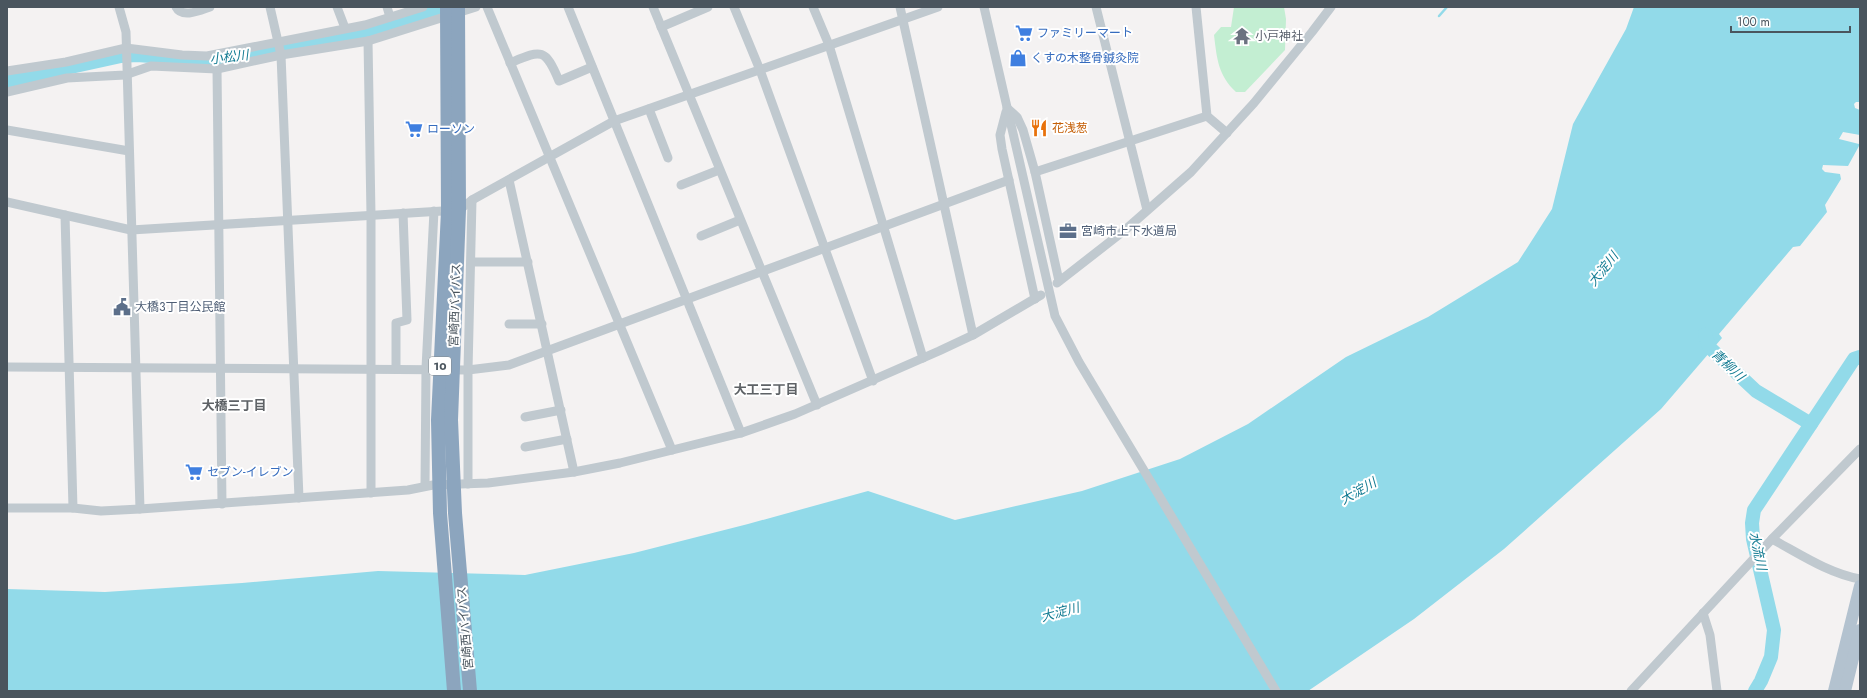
<svg xmlns="http://www.w3.org/2000/svg" width="1867" height="698" font-family="Jost,'Noto Sans JP',sans-serif">
	<style>
		.green { fill: #c3eed2 }
		.water { fill: #92dae9 }
		.lines { fill: none; stroke-linecap: round; stroke-linejoin: round }
		.stream { stroke: #92dae9; stroke-width: 2.5 }
		.river { stroke: #92dae9; stroke-width: 14 }
		.minor { stroke: #c0c9cf; stroke-width: 9 }
		.major { stroke: #b3c2cf; stroke-width: 12 }
		.highway { stroke: #8ca5be; stroke-width: 14 }
		.labels { text-anchor: middle; dominant-baseline: central; stroke-width: 4; stroke-linejoin: round; paint-order: stroke }
		.shield { fill: #fff; stroke: #80888e; stroke-width: 1 }
		.shield-label { font-size: 11px; font-weight: bold; fill: #4a555e }
		.shop-label { font-size: 12px; fill: #366cbe; stroke: #fff; text-anchor: start }
		.worship-label { font-size: 12px; fill: #5b616d; stroke: #fff; text-anchor: start }
		.food-label { font-size: 12px; fill: #c56008; stroke: #fff; text-anchor: start }
		.service-label { font-size: 12px; fill: #4e5e75; stroke: #fff; text-anchor: start }
		.street-label { font-size: 12px; fill: #4a555e; stroke: #fff }
		.water-label { font-size: 13px; font-style: italic; fill: #127b92; stroke: #fff }
		.neighbourhood-label { font-size: 13px; font-weight: bold; fill: #5e6266; stroke: #fff }
	</style>
	<rect width="100%" height="100%" fill="#f4f2f2"/>
	<path class="green" d="M1234,7H1284L1286,19L1285,50L1245,92H1236C1218,75 1217,59 1214,35L1221,27H1231Z"/>
	<path class="water" d="M1634,7H1860V102H1856L1854,104L1855,108L1860,110V135L1843,132L1839,139L1859,144V146L1848,166L1823,165L1822,169L1825,172L1840,174L1841,179L1825,205L1827,212L1800,246L1793,247L1719,334L1722,338L1661,409L1504,549L1414,619L1308,691H7V589L105,592L242,583L378,571L525,575L634,553L748,524L868,491L955,520L1082,491L1180,459L1248,424L1346,357L1428,317L1518,262L1552,209L1573,124L1626,29Z"/>
	<g class="lines">
		<path class="stream" d="M1439,16L1447,7"/>
		<g class="river">
			<path d="M7,81L121,56L137,55L207,60L239,56L360,34L447,7"/>
			<path d="M1705,334L1709,347L1756,391L1811,424"/>
			<path d="M1755,691L1761,681L1771,657L1774,630L1753,539L1752,523L1754,510L1854,359L1860,357"/>
		</g>
		<g class="minor">
			<path d="M119,7L126,32L140,509"/>
			<path d="M176,7C182,19 201,10 210,7"/>
			<path d="M270,7L281,55L299,498"/>
			<path d="M337,7L345,28"/>
			<path d="M387,7L390,17"/>
			<path d="M487,7L672,450"/>
			<path d="M568,7L741,433"/>
			<path d="M653,7L817,405"/>
			<path d="M734,7L760,70L873,381"/>
			<path d="M813,7L829,45L923,358"/>
			<path d="M900,7L973,335"/>
			<path d="M984,7L1055,316L1079,362L1276,691"/>
			<path d="M1096,7L1147,210"/>
			<path d="M1196,7L1207,116L1227,133"/>
			<path d="M661,27L708,7"/>
			<path d="M368,41L371,215V493"/>
			<path d="M510,63C541,50 545,47 559,81L592,67"/>
			<path d="M217,69L222,504"/>
			<path d="M7,71L66,62L126,48L182,55L207,56L365,25L423,7"/>
			<path d="M7,92L67,78L125,75L151,66L217,69L281,55L368,41L476,7"/>
			<path d="M1007,108L1017,117L1023,130L1035,172L1059,281"/>
			<path d="M649,109L668,158"/>
			<path d="M1006,112L1000,135L1002,149L1035,299"/>
			<path d="M7,130L129,151"/>
			<path d="M1035,172L1207,116"/>
			<path d="M509,180L574,472"/>
			<path d="M681,185L719,170"/>
			<path d="M7,202L131,230L459,210L472,200L614,121L938,7"/>
			<path d="M65,215L73,508"/>
			<path d="M701,236L740,220"/>
			<path d="M471,262H528"/>
			<path d="M1057,283L1125,230L1191,172L1254,103L1312,32L1331,7"/>
			<path d="M509,324H542"/>
			<path d="M7,367L468,370L509,365L1009,180"/>
			<path d="M396,369V323L407,320L403,213"/>
			<path d="M525,417L561,410"/>
			<path d="M525,447L567,439"/>
			<path d="M468,484V370L472,200"/>
			<path d="M425,486L426,368L434,211"/>
			<path d="M7,508H73L101,511L140,509L408,490L433,485L488,483L574,472L620,463L741,433L795,414L939,351L973,335L1041,295"/>
			<path d="M1772,539C1800,554 1828,573 1860,579"/>
			<path d="M1703,613L1710,635L1717,691"/>
			<path d="M1631,691L1772,539L1860,449"/>
		</g>
		<g class="major">
			<path d="M1834,691L1860,586"/>
			<path d="M1845,691L1860,630"/>
		</g>
		<g class="highway">
			<path d="M447,7L448,211L438,420L440,513L454,691"/>
			<path d="M458,7L459,210L451,420L455,513L470,691"/>
		</g>
	</g>
	<defs>
		<g id="supermarket-bare" transform="scale(1.38)"><path d="M-6-5.5h2.5l.6 2H6L4.5 2H-2.5L-4.4-4H-6ZM-1.5 3.2a1.3 1.3 0 1 0 .1 0ZM3 3.2a1.3 1.3 0 1 0 .1 0Z" fill="#3f7fe0" stroke="#fff" stroke-width="2.5" paint-order="stroke"/></g>
		<g id="temple-bare" transform="scale(1.38)"><path d="M0-6L5-2H3V0L6.5 2.5H4V6H1.5V3h-3V6H-4V2.5H-6.5L-3 0V-2H-5Z" fill="#6b7280" stroke="#fff" stroke-width="2.5" paint-order="stroke"/></g>
		<g id="shop-bare" transform="scale(1.38)"><path d="M-5-2.5h2.3a2.7 3.5 0 0 1 5.4 0H5L5.5 6h-11ZM-1.5-2.5h3a1.5 2.3 0 0 0-3 0Z" fill="#3f7fe0" stroke="#fff" stroke-width="2.5" paint-order="stroke"/></g>
		<g id="restaurant-bare" transform="scale(1.38)"><path d="M-5-6h1v4h1v-4h1v4h1v-4h1v5L-1.5 .5V6h-2V.5L-5-1ZM5-6V6H3V1.5H1.5Q1.5-4 5-6Z" fill="#e8710a" stroke="#fff" stroke-width="2.5" paint-order="stroke"/></g>
		<g id="office-bare" transform="scale(1.38)"><path d="M-6-3h4V-5.5h4V-3h4V5H-6ZM-1-4.5V-3h2v-1.5ZM-6 0V1H6V0Z" fill="#5c6f8a" stroke="#fff" stroke-width="2.5" paint-order="stroke"/></g>
		<g id="civic-bare" transform="scale(1.38)"><path d="M-.6-6.5H3V-4.5H.6V-3L4-1V1h2V6H-6V1h2V-1L-.6-3ZM-1.2 2.5V6h2.4V2.5Z" fill="#5c6f8a" stroke="#fff" stroke-width="2.5" paint-order="stroke"/></g>
	</defs>
	<g fill-rule="evenodd">
		<use href="#supermarket-bare" x="1024" y="33"/>
		<use href="#temple-bare" x="1242" y="36"/>
		<use href="#shop-bare" x="1018" y="58"/>
		<use href="#restaurant-bare" x="1039" y="128"/>
		<use href="#supermarket-bare" x="414" y="129"/>
		<use href="#office-bare" x="1068" y="231"/>
		<use href="#civic-bare" x="122" y="307"/>
		<use href="#supermarket-bare" x="194" y="472"/>
	</g>
	<g class="labels">
		<rect class="shield" x="429" y="357" width="22" height="18" rx="3"/>
		<g class="shield-label">
			<text x="440" y="366">10</text>
		</g>
		<g class="shop-label">
			<text x="1037" y="33">ファミリーマート</text>
			<text x="1031" y="58">くすの木整骨鍼灸院</text>
			<text x="427" y="129">ローソン</text>
			<text x="207" y="472">セブン-イレブン</text>
		</g>
		<g class="worship-label">
			<text x="1255" y="36">小戸神社</text>
		</g>
		<g class="food-label">
			<text x="1052" y="128">花浅葱</text>
		</g>
		<g class="service-label">
			<text x="1081" y="231">宮崎市上下水道局</text>
			<text x="135" y="307">大橋3丁目公民館</text>
		</g>
		<g class="street-label">
			<text transform="translate(455 305) rotate(-88)">宮崎西バイパス</text>
			<text transform="translate(465 628) rotate(-95)">宮崎西バイパス</text>
		</g>
		<g class="water-label">
			<text transform="translate(229 57) rotate(-7)">小松川</text>
			<text transform="translate(1603 269) rotate(-51)">大淀川</text>
			<text transform="translate(1728 365) rotate(43)">青柳川</text>
			<text transform="translate(1358 491) rotate(-30)">大淀川</text>
			<text transform="translate(1758 551) rotate(78)">水流川</text>
			<text transform="translate(1060 612) rotate(-15)">大淀川</text>
		</g>
		<g class="neighbourhood-label">
			<text x="766" y="389">大工三丁目</text>
			<text x="234" y="405">大橋三丁目</text>
		</g>
	</g>
	<rect width="1867" height="698" fill="none" stroke="#4a555e" stroke-width="16"/>
	<path d="M1731 26v6h119v-6" fill="none" stroke="#4a555e" stroke-width="2"/>
	<text x="1737" y="26" font-size="12" fill="#4a555e" stroke="#ffffff" stroke-width="3" paint-order="stroke">100 m</text>
</svg>
